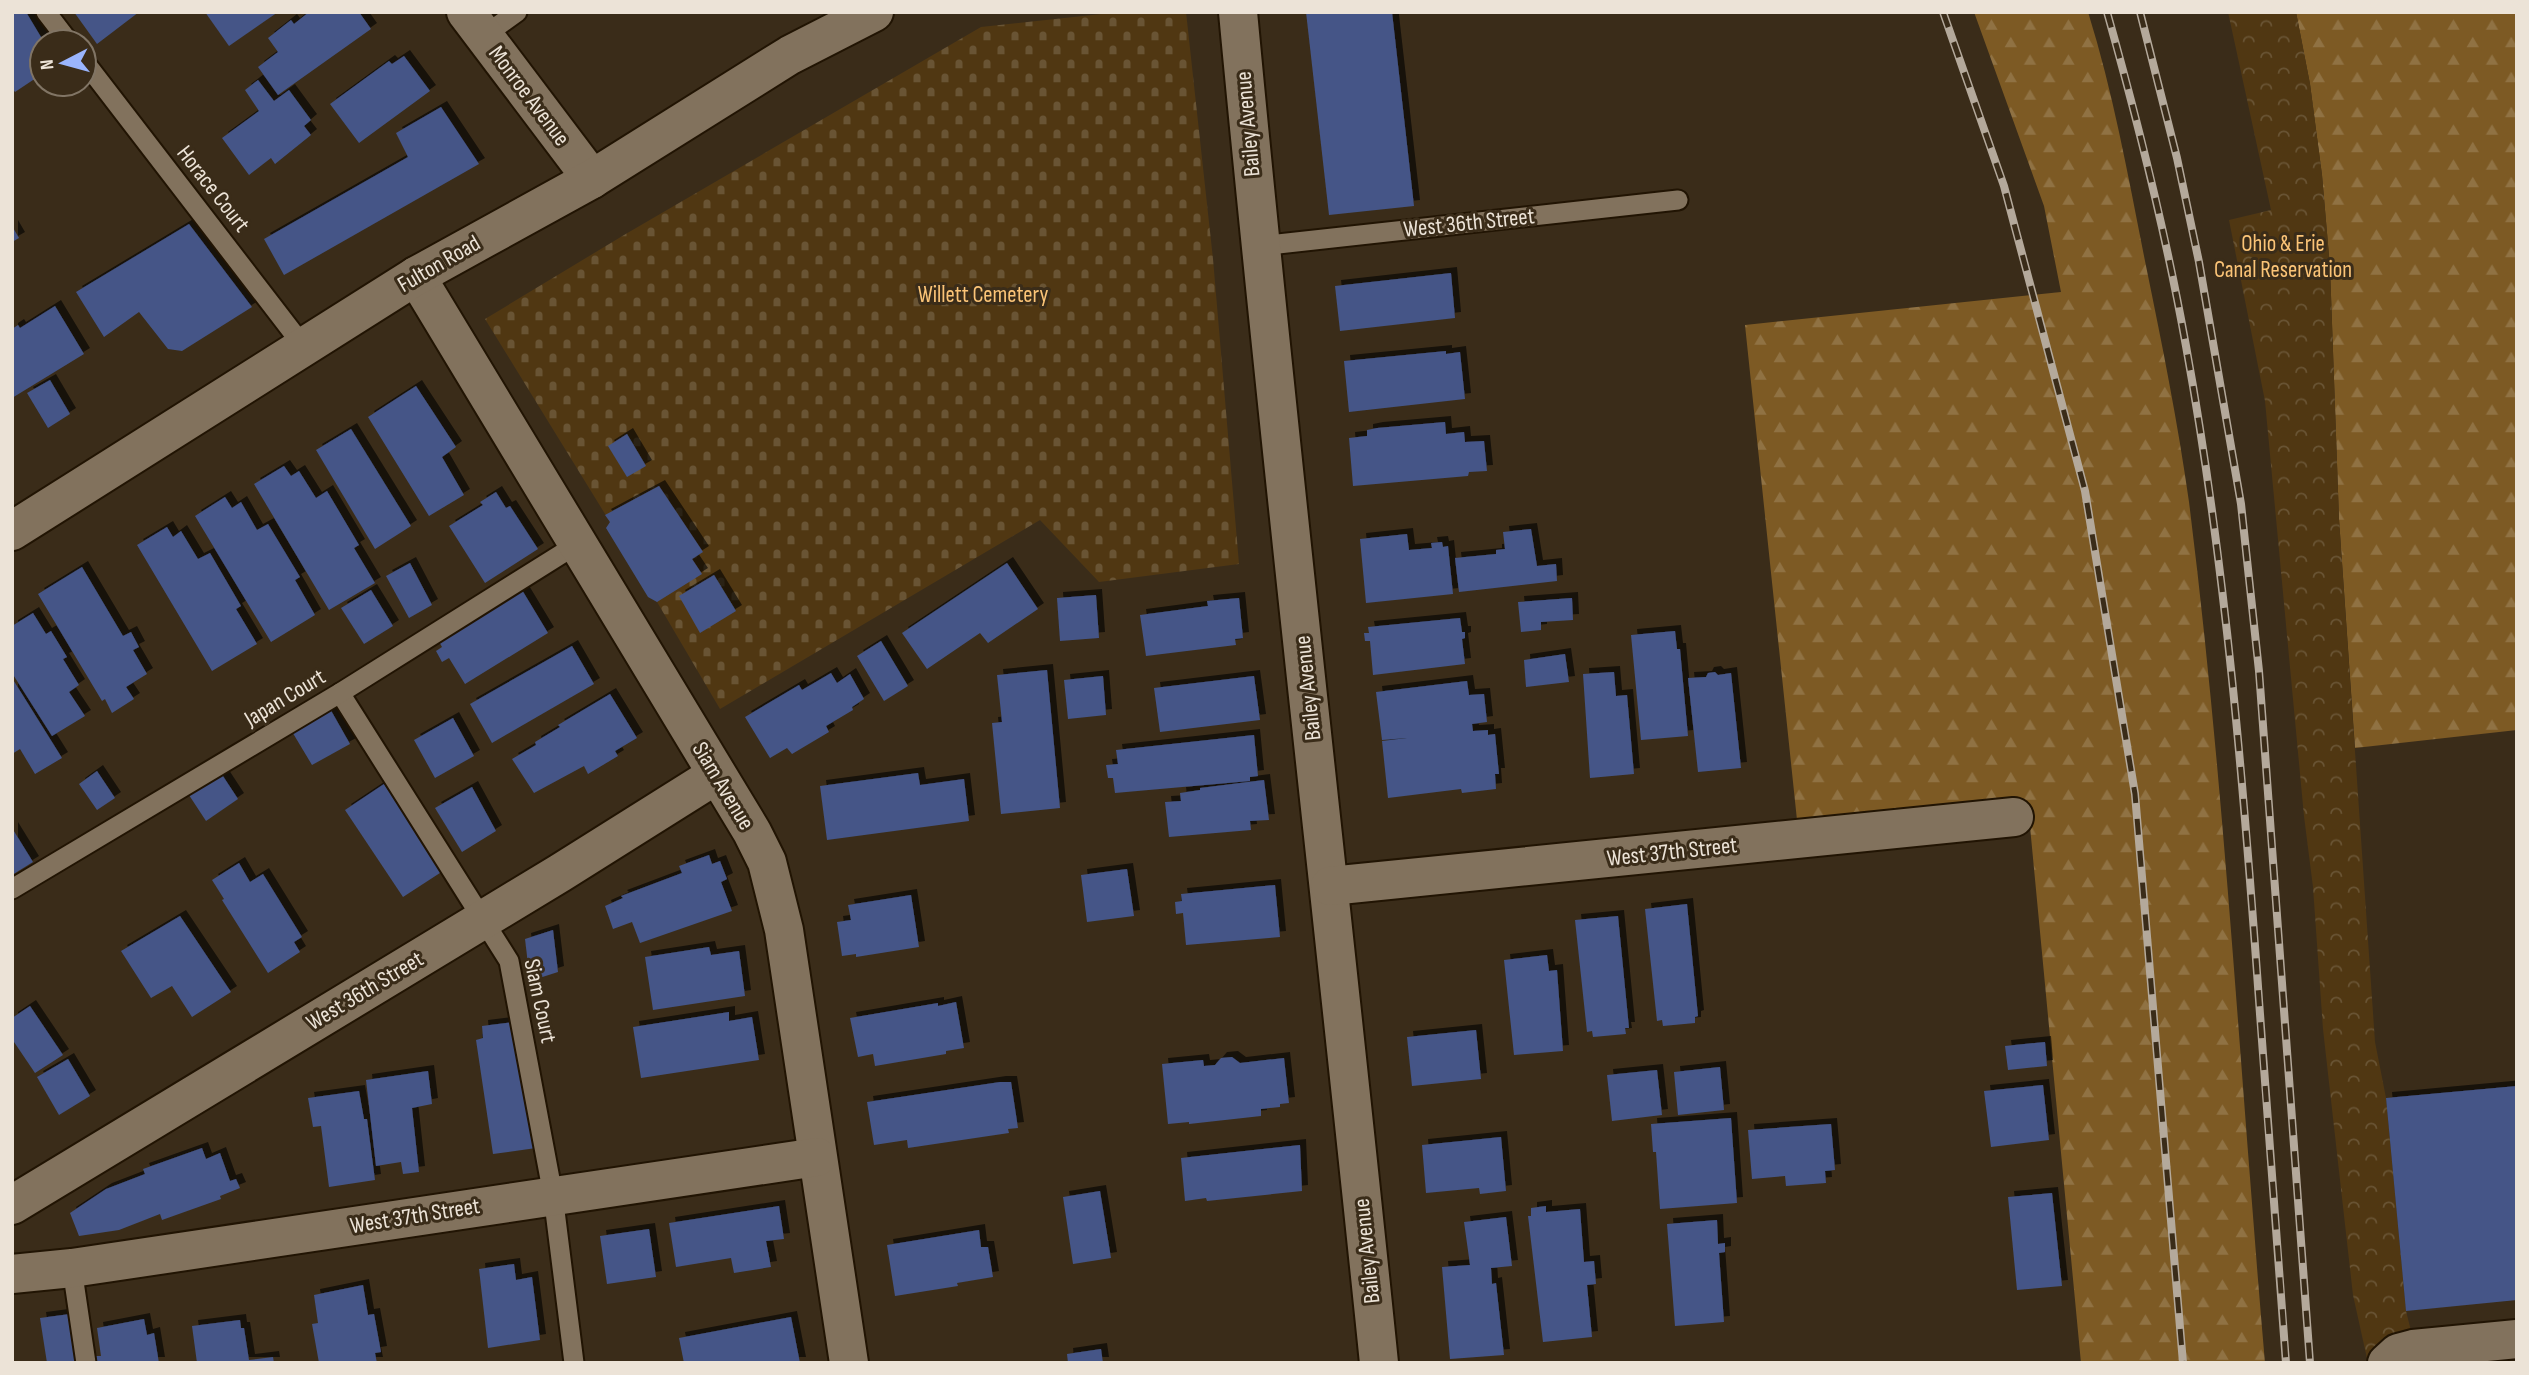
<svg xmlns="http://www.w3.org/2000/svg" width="2529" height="1375" font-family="'Sofia Sans Condensed',sans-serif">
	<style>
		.forest { fill: url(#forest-firs) }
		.cemetery { fill: url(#cemetery-stones) }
		.park { fill: url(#park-crowns) }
		.building { fill: #445587; filter: url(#shadow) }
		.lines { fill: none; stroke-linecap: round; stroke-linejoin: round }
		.service-casing { stroke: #211403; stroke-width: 23 }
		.minor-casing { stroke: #211403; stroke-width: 42 }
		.secondary-casing { stroke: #211403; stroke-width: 42 }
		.service { stroke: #82725d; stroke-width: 19 }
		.minor { stroke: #82725d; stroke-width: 38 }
		.secondary { stroke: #82725d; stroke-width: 38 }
		.rail-casing { stroke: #b4a99b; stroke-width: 8 }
		.rail { stroke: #3a2c19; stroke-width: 5; stroke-dasharray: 16; stroke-linecap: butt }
		.labels { text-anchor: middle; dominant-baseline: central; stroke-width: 6; stroke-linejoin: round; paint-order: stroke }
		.street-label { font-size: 23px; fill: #ece3d7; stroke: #3a2c19 }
		.park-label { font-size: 23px; fill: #fbc477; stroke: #3a2c19 }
	</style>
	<defs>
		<pattern id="forest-firs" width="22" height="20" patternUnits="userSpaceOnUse" patternTransform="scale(1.75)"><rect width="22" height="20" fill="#7d5a24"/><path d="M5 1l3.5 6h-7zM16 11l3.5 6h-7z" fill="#907243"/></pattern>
		<pattern id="cemetery-stones" width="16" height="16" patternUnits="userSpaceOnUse" patternTransform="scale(1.75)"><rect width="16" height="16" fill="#503712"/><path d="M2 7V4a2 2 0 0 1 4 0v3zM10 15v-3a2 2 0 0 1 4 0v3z" fill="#695434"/></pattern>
		<pattern id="park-crowns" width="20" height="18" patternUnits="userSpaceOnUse" patternTransform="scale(1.75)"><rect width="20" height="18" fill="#503712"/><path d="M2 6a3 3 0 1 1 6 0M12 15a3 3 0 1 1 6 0" fill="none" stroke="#695434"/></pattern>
		<filter id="shadow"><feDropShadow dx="6" dy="-6" stdDeviation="0" flood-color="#0009"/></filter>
	</defs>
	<rect width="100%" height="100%" fill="#3a2c19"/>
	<g class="forest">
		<path d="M1974,12H2088C2114,95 2129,181 2146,266C2162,344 2178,423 2189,502C2225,788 2240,1076 2265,1363H2081L2029,816L1799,839L1745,325L2061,292L2044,206Z"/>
		<path d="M2296,12H2517V730L2355,748L2339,519L2330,267L2322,175L2310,84Z"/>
	</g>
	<path class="cemetery" d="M1120,12H1186L1213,259L1239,564L1099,582L1040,520L720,709L610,522L485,319L624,235L981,27Z"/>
	<path class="park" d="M2228,12H2296L2310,84L2322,175L2330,267L2339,519L2375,1042L2386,1098L2406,1311L2419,1363H2368L2353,1295L2323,1029L2313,887L2304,816L2265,401L2229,220L2271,210Z"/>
	<g class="building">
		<path d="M12,12H26L44,42H42V74L15,92L12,88Z"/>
		<path d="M74,12H139L97,44Z"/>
		<path d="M205,12H278L229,46Z"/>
		<path d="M309,12H359L371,29L278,95L258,67L278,52L268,38L291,20L294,24Z"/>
		<path d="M1306,12H1392L1414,206L1329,215Z"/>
		<path d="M404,56L430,91L359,143L330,104L389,61L392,64Z"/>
		<path d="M258,80L274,101L289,90L311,120L304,126L311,135L275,164L271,158L249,175L222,138L259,111L245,90Z"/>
		<path d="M441,107L479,164L284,275L264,239L408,157L396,133Z"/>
		<path d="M189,224L252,307L182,351L168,349L139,312L104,337L76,292Z"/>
		<path d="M12,226L19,238L12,242Z"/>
		<path d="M1451,273L1455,318L1340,331L1335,286Z"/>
		<path d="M55,306L84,354L12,398V329L18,325L20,328Z"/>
		<path d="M1446,351V354L1460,352L1465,399L1349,412L1344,361Z"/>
		<path d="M50,380L70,414L48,428L27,393Z"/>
		<path d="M416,386L456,447L442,457L464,495L429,516L368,417Z"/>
		<path d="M1445,422L1446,434L1464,432L1465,442L1484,441L1487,471L1469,472L1468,476L1353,486L1349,438L1367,436V430L1377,428Z"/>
		<path d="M351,429L411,526L375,549L316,450Z"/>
		<path d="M627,434L646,466L627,477L608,446Z"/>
		<path d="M284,466L291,476L299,471L316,498L327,491L359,545L354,548L375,583L329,610L254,484Z"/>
		<path d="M659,486L703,552L692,559L702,574L657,602L648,597L606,528L610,522L605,515Z"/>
		<path d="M496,492L506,508L510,506L538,549L485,583L449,526L483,505L480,502Z"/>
		<path d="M225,497L232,508L241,502L257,530L268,524L300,577L295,580L315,615L271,642L195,516Z"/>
		<path d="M167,527L173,537L181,531L198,559L210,553L241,606L236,609L257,644L212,671L137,545Z"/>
		<path d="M1531,529L1537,566L1556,564L1557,581L1459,592L1455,558L1496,554V550L1505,549L1503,532Z"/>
		<path d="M1407,534L1409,550L1432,548L1431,543L1442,542L1443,547L1448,546L1453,594L1366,603L1360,539Z"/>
		<path d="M410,563L432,605L409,618L386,576Z"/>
		<path d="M1007,563L1038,609L988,643L980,633L927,669L902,633Z"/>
		<path d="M82,567L123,636L131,632L139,647L133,650L147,674L126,687L134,699L112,713L105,699L102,701L38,594Z"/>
		<path d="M714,575L736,611L700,633L679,596Z"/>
		<path d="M519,585L548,633L465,684L449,658L442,662L436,651L442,647L436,636Z"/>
		<path d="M371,590L393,626L364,644L341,608Z"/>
		<path d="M1096,595L1099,638L1060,641L1057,598Z"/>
		<path d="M1239,598L1243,638L1235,639L1236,645L1146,656L1140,615L1208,606L1207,601Z"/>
		<path d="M1572,598L1573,620L1541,622V630L1521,632L1518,602Z"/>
		<path d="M33,613L46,634L51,631L67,657L63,659L79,685L69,692L85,716L52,736L12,673V626Z"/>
		<path d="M1460,618L1462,632H1465V638L1462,639L1465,664L1373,675L1370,641H1365L1364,633H1369L1368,627Z"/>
		<path d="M1675,631L1677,649H1680L1688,736L1641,740L1631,635Z"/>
		<path d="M881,641L908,686L884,701L857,656Z"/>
		<path d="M572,646L594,684L492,743L470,704Z"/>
		<path d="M1565,654L1569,682L1526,687L1524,660Z"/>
		<path d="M1047,670L1060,808L1001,814L992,723L1002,722L997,675Z"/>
		<path d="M1614,672L1616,696L1627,695L1634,774L1590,778L1583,674Z"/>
		<path d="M1715,672L1718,675L1731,673L1741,768L1698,772L1688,678L1706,677L1708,673Z"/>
		<path d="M831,673L837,683L850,674L864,699L852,707L853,710L826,726L829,732L792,754L787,748L770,758L745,717L799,685L802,690Z"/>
		<path d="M1103,676L1106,715L1068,719L1064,680Z"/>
		<path d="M1254,676L1260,720L1160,732L1154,688Z"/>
		<path d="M12,678L62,758L35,774L20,749L12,754Z"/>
		<path d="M1467,681L1469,695L1484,694L1487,722L1472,724L1473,731L1488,730V735L1495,734L1499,774H1495L1496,789L1462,793L1461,789L1388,798L1382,741L1407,738L1382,740L1376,692Z"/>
		<path d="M610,694L637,738L615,751L618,756L588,774L584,766L534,793L512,759L536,745L535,742L560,727L558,725Z"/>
		<path d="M329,707L350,744L312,765L291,730Z"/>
		<path d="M453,718L474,756L435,778L414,740Z"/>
		<path d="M1254,735L1258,776L1250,777V781L1115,793L1113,778H1108L1106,765L1118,764L1116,750Z"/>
		<path d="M219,770L238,799L206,821L187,792Z"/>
		<path d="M97,771L115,798L97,810L79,784Z"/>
		<path d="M918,773L920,785L964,779L969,821L827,840L820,786Z"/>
		<path d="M1264,780L1269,820L1250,821L1251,830L1169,837L1165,802L1181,801L1180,793L1200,790V788Z"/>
		<path d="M384,784L443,871L403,897L345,810Z"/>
		<path d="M472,787L496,831L462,852L435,808Z"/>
		<path d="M12,828L33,862L12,875Z"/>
		<path d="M709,855L712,864L720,861L727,879L721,882L732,911L640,943L632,922L613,929L605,906L623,898L621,896L682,873L679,866Z"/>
		<path d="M239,863L250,882L263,874L302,937L294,942L300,952L268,973L222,900L224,899L212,880Z"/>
		<path d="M1127,869L1134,916L1087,922L1081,875Z"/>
		<path d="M1275,885L1280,937L1186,945L1183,913L1176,914L1175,902L1182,901L1181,894Z"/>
		<path d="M911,895L919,947L856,957V954L842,956L837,922L851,920L848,905Z"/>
		<path d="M1687,904L1698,1016L1695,1017V1023L1663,1026L1662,1020L1657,1021L1645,909Z"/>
		<path d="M180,916L231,992L192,1017L172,986L151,998L121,951Z"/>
		<path d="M1618,916L1629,1028H1625L1626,1034L1593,1037L1592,1031L1587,1032L1575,920Z"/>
		<path d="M553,930L558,972L530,981L525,939Z"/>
		<path d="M709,947L711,955L739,951L745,996L653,1010L645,957Z"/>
		<path d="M1547,955L1549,971L1557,970L1563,1051L1514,1055L1504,960Z"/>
		<path d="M956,1002L964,1048L946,1051V1054L875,1066L873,1054L858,1057L850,1018L938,1003V1006Z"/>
		<path d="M30,1006L63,1055L35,1073L12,1039V1018Z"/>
		<path d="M729,1012V1021L752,1017L759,1060L641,1078L633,1027Z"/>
		<path d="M513,1022L536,1148L493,1154L476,1040L483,1038L482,1026Z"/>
		<path d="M1476,1030L1481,1079L1412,1086L1407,1037Z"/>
		<path d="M2045,1042L2047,1066L2008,1070L2005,1046Z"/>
		<path d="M1232,1057L1240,1063L1284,1058L1289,1103L1280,1104V1107L1261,1109V1116L1189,1124V1122L1168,1124L1162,1064L1203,1060L1204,1066L1215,1065L1221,1058Z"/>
		<path d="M68,1059L90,1096L59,1115L37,1077Z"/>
		<path d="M1720,1067L1724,1110L1678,1115L1674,1072Z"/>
		<path d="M1657,1070L1662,1115L1612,1121L1607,1075Z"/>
		<path d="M428,1071L432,1104L412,1108L419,1172L403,1174L401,1162L376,1166L366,1080Z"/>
		<path d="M1000,1082H1011L1018,1128L1008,1129L1009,1133L908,1148L907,1140L874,1145L867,1102Z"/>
		<path d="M2043,1085L2049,1140L1991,1147L1984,1091Z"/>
		<path d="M2517,1086V1300L2406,1311L2386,1098Z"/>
		<path d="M359,1091L364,1119H367L375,1180L329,1187L321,1126L313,1127L308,1098Z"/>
		<path d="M1731,1118L1737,1203L1660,1209L1656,1152H1653L1651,1124Z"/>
		<path d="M1831,1124L1835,1170L1825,1171L1826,1183L1786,1186L1785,1176L1752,1179L1748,1130Z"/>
		<path d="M1501,1137L1506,1191L1480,1194L1479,1188L1426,1193L1422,1145Z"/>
		<path d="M1300,1145L1302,1191L1207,1201L1206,1198L1185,1201L1181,1158Z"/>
		<path d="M202,1148L206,1159L220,1153L230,1181L236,1179L240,1188L220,1196L221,1199L162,1220L160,1214L119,1230L79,1236L70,1213L106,1189L145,1174L143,1169Z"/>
		<path d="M1100,1191L1111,1258L1073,1264L1063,1197Z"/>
		<path d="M2052,1193L2062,1286L2017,1290L2008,1197Z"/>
		<path d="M779,1206L784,1239L766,1241L771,1267L734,1273L731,1258L676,1267L669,1223Z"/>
		<path d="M1546,1206V1212L1580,1209L1584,1262L1594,1261L1596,1284L1587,1285L1592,1337L1543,1342L1528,1216H1531V1208Z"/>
		<path d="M1506,1217L1512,1266L1491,1268L1492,1284L1496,1283L1504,1355L1450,1359L1442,1267L1470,1265L1464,1222Z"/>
		<path d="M1717,1220L1718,1244L1725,1243V1252L1719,1253L1724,1322L1675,1326L1667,1224Z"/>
		<path d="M649,1229L656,1277L607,1284L600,1236Z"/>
		<path d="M979,1230L981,1247H988L993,1277L957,1283L958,1286L895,1296L887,1245Z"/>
		<path d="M514,1264L516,1280L532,1277L540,1340L488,1348L479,1269Z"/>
		<path d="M363,1285L368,1315L374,1314L381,1352L375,1353L377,1363H319L312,1324L318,1323L314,1295Z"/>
		<path d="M70,1314L78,1363H47L40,1318Z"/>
		<path d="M791,1317L800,1363H684L679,1338Z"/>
		<path d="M144,1319L147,1335L154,1333L159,1363H97L96,1356H101L97,1328Z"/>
		<path d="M240,1320L241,1328H244L249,1360L273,1357L274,1363H197L192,1326Z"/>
		<path d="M1101,1349L1103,1363H1068L1067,1354Z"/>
	</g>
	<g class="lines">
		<g class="service-casing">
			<g id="service">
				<path d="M46,12L69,42"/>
				<path d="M484,36L517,12"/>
				<path d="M84,61L304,347"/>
				<path d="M1260,246L1678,200"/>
				<path d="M340,693L509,961L553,1195L574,1363"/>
				<path d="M12,889L340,693L579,543"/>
				<path d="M72,1268L86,1363"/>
			</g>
		</g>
		<g class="minor-casing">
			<g id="minor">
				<path d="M466,12L592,179"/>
				<path d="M1238,12C1280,463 1333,912 1379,1363"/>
				<path d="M416,276L752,832L767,862L784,930L849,1363"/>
				<path d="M1330,886L2014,817"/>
				<path d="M12,1205L560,873L716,775"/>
				<path d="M12,1274L72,1268L817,1157"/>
				<path d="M2387,1363L2398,1353L2413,1349L2517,1339"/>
			</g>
		</g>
		<g class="secondary-casing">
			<path id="secondary" d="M12,531L416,276L592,179L790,55L874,12"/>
		</g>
		<use href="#service" class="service"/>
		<use href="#minor" class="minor"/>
		<use href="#secondary" class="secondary"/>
		<g class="rail-casing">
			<g id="rail">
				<path d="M1943,12L2004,186L2085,491L2135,794L2183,1363"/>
				<path d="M2107,12C2138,122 2166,234 2186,346C2226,567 2244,790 2260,1014C2268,1130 2278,1246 2286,1363"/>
				<path d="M2140,12L2177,158L2199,262L2241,504L2259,671L2310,1363"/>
			</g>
		</g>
		<use href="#rail" class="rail"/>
	</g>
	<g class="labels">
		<g class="street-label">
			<text transform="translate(529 96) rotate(53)">Monroe Avenue</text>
			<text transform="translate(1248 124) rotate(-95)">Bailey Avenue</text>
			<text transform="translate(213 189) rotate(52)">Horace Court</text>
			<text transform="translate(1469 223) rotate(-6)">West 36th Street</text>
			<text transform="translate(439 264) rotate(-30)">Fulton Road</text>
			<text transform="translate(1308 688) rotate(-96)">Bailey Avenue</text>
			<text transform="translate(285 698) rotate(-31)">Japan Court</text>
			<text transform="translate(723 786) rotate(59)">Siam Avenue</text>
			<text transform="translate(1672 852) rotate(-6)">West 37th Street</text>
			<text transform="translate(365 991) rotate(-31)">West 36th Street</text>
			<text transform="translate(540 1001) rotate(78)">Siam Court</text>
			<text transform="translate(415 1216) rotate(-9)">West 37th Street</text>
			<text transform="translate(1367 1251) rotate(-96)">Bailey Avenue</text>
		</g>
		<g class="park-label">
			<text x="2283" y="244">Ohio &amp; Erie<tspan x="2283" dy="26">Canal Reservation</tspan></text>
			<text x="983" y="295">Willett Cemetery</text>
		</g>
	</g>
	<rect width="2529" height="1375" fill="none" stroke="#ece3d7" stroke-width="28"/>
	<g transform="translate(63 63) rotate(264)"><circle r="33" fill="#3a2c19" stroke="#817565" stroke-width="2"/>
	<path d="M0-5L12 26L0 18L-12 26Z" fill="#9ab5fd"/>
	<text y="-10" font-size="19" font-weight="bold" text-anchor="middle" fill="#ece3d7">N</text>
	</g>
</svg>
